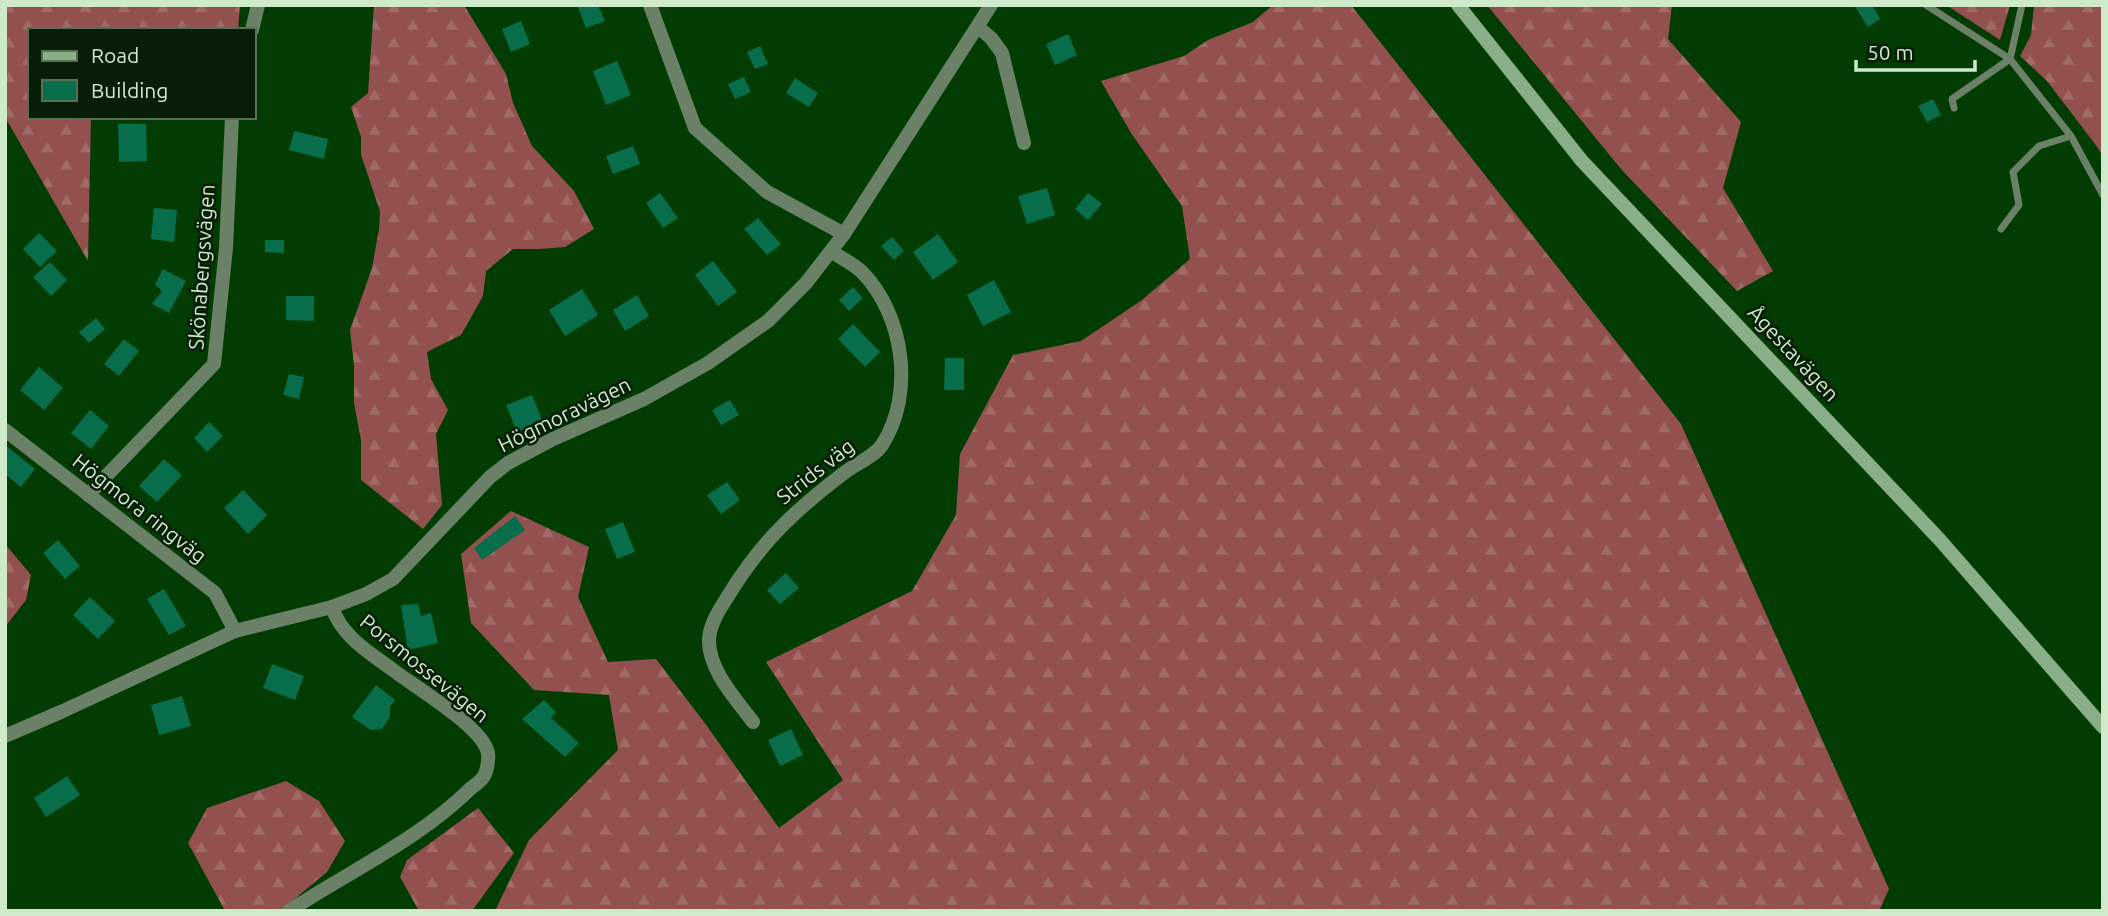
<svg xmlns="http://www.w3.org/2000/svg" width="2108" height="916" font-family="Ubuntu,sans-serif">
	<style>
		.forest { fill: url(#forest-firs) }
		.building { fill: #076d4b }
		.lines { fill: none; stroke-linecap: round; stroke-linejoin: round }
		.service { stroke: #6a8168; stroke-width: 7 }
		.minor { stroke: #6a8168; stroke-width: 14 }
		.secondary { stroke: #8aae87; stroke-width: 14 }
		.labels { text-anchor: middle; dominant-baseline: central; stroke-width: 5; stroke-linejoin: round; paint-order: stroke }
		.street-label { font-size: 21px; fill: #ceeacb; stroke: #081d07 }
	</style>
	<defs>
		<pattern id="forest-firs" width="22" height="20" patternUnits="userSpaceOnUse" patternTransform="scale(1.75)"><rect width="22" height="20" fill="#92514f"/><path d="M5 1l3.5 6h-7zM16 11l3.5 6h-7z" fill="#a06a67"/></pattern>
	</defs>
	<rect width="100%" height="100%" fill="#033c03"/>
	<g class="forest">
		<path d="M5,5H240L238,30H30V117H91L88,261L5,117Z"/>
		<path d="M374,5H464L506,74L513,103L532,146L574,191L594,229L565,247L539,249H513L486,271L483,296L461,335L427,352L431,379L448,410L436,434L442,505L423,529L361,480V440L354,403V366L350,330L372,268L379,229L380,211L361,155V137L351,107L368,93Z"/>
		<path d="M1273,5H1351L1681,424L1889,889L1879,911H495L529,840L618,750L609,695L534,690L471,623L461,554L511,511L589,547L578,597L608,662L656,659L707,726L779,828L843,780L766,662L912,591L956,515L960,454L1013,355L1081,341L1142,300L1190,259L1182,206L1131,133L1101,81L1184,56L1208,40L1253,22Z"/>
		<path d="M1487,5H1672L1668,39L1741,122L1723,188L1773,271L1737,291L1621,169Z"/>
		<path d="M1946,5H2010L2000,40Z"/>
		<path d="M2034,5H2103V157L2098,148L2047,81L2020,56L2031,35Z"/>
		<path d="M5,544L31,575L26,600L5,627Z"/>
		<path d="M286,781L319,801L345,841L327,872L280,911H231L224,909L188,843L207,808Z"/>
		<path d="M478,808L514,853L472,911H419L400,877L407,860Z"/>
	</g>
	<g class="building">
		<path d="M577,5H598L605,21L586,28Z"/>
		<path d="M1854,5H1872L1880,19L1868,27Z"/>
		<path d="M521,21L530,44L511,52L502,29Z"/>
		<path d="M1068,34L1077,55L1055,65L1046,44Z"/>
		<path d="M760,46L768,64L755,69L747,52Z"/>
		<path d="M617,61L631,95L606,105L593,71Z"/>
		<path d="M744,77L751,92L735,99L728,84Z"/>
		<path d="M795,78L818,93L809,107L786,93Z"/>
		<path d="M1933,99L1941,115L1927,122L1918,106Z"/>
		<path d="M118,124H146L147,161L119,162Z"/>
		<path d="M294,131L328,139L324,159L289,150Z"/>
		<path d="M633,146L640,164L613,174L606,156Z"/>
		<path d="M1047,188L1055,215L1027,224L1018,196Z"/>
		<path d="M660,193L678,218L663,228L646,203Z"/>
		<path d="M1088,193L1102,204L1088,220L1075,209Z"/>
		<path d="M154,208L177,210L174,242L151,239Z"/>
		<path d="M758,218L781,244L767,255L744,229Z"/>
		<path d="M39,233L57,251L40,267L23,249Z"/>
		<path d="M938,234L958,262L933,280L913,252Z"/>
		<path d="M892,237L904,251L894,260L881,246Z"/>
		<path d="M265,240H284V253L265,252Z"/>
		<path d="M713,261L737,292L718,306L695,275Z"/>
		<path d="M50,262L67,280L51,296L33,277Z"/>
		<path d="M163,269L186,281L169,313L152,304L162,291L155,284Z"/>
		<path d="M994,280L1011,312L983,326L967,295Z"/>
		<path d="M853,287L863,298L849,311L839,300Z"/>
		<path d="M582,289L598,315L565,336L549,310Z"/>
		<path d="M637,295L649,316L625,331L613,310Z"/>
		<path d="M286,296H314V321L286,320Z"/>
		<path d="M96,318L105,329L89,343L79,332Z"/>
		<path d="M853,324L880,352L865,367L838,339Z"/>
		<path d="M124,339L139,351L119,376L104,364Z"/>
		<path d="M945,358H964V390H944Z"/>
		<path d="M39,367L63,388L44,410L20,390Z"/>
		<path d="M289,374L304,377L299,399L283,395Z"/>
		<path d="M532,395L543,422L517,432L506,405Z"/>
		<path d="M730,400L739,415L721,425L712,410Z"/>
		<path d="M90,410L109,426L91,449L71,433Z"/>
		<path d="M209,422L223,436L207,452L194,438Z"/>
		<path d="M5,445L35,469L21,487L5,474Z"/>
		<path d="M164,459L182,475L157,502L139,486Z"/>
		<path d="M727,482L740,500L721,514L707,495Z"/>
		<path d="M243,490L267,515L248,534L224,508Z"/>
		<path d="M515,516L525,530L482,560L474,548Z"/>
		<path d="M623,522L635,552L617,559L605,529Z"/>
		<path d="M58,540L80,566L65,579L43,553Z"/>
		<path d="M786,573L799,588L780,604L767,590Z"/>
		<path d="M164,589L186,626L169,635L147,599Z"/>
		<path d="M90,597L115,621L98,639L73,615Z"/>
		<path d="M418,604L421,616L431,613L438,643L408,650L401,605Z"/>
		<path d="M272,664L304,676L295,700L263,688Z"/>
		<path d="M376,685L395,700L390,707V717L382,729L371,730L352,717Z"/>
		<path d="M182,696L191,726L159,735L151,705Z"/>
		<path d="M544,700L556,712L551,718L579,743L565,757L522,719Z"/>
		<path d="M791,729L803,755L780,766L768,740Z"/>
		<path d="M67,776L80,795L46,817L34,798Z"/>
	</g>
	<g class="lines">
		<g class="service">
			<path d="M1926,5L2010,59L2071,136L2103,195"/>
			<path d="M1954,108L1952,99L2010,59L2022,5"/>
			<path d="M2001,229L2019,205L2013,172L2039,146L2071,136"/>
		</g>
		<g class="minor">
			<path d="M650,5L695,128L767,192L844,234"/>
			<path d="M978,27L991,38L1002,53L1024,143"/>
			<path d="M252,30L258,5"/>
			<path d="M5,430L215,593L235,631"/>
			<path d="M88,495L214,364L226,248L232,117"/>
			<path d="M753,722C736,699 708,670 709,639C710,623 720,609 728,596C761,542 794,511 844,473C855,464 874,457 882,445C915,394 904,315 862,272C854,264 841,258 832,252"/>
			<path d="M5,736L63,711L235,631L332,607L366,594L393,579L490,477L508,463L553,439L644,399L708,363L768,321L806,283L844,234L991,5"/>
			<path d="M289,911C350,871 418,840 470,789C475,785 483,780 485,774C487,770 489,758 488,753C483,727 415,687 393,670C370,653 341,636 332,607"/>
		</g>
		<path class="secondary" d="M1458,5L1582,161L1940,540L2103,727"/>
	</g>
	<g class="labels">
		<g class="street-label">
			<text transform="translate(201 267) rotate(-86)">Skönabergsvägen</text>
			<text transform="translate(1794 353) rotate(47)">Ågestavägen</text>
			<text transform="translate(564 414) rotate(-26)">Högmoravägen</text>
			<text transform="translate(815 471) rotate(-38)">Strids väg</text>
			<text transform="translate(140 508) rotate(38)">Högmora ringväg</text>
			<text transform="translate(425 668) rotate(39)">Porsmossevägen</text>
		</g>
	</g>
	<rect width="2108" height="916" fill="none" stroke="#ceeacb" stroke-width="14"/>
	<rect x="28" y="28" width="228" height="91" fill="#081d07" stroke="#576f55" stroke-width="2"/>
	<rect x="42" y="51" width="35" height="10" fill="#8aae87" stroke="#576f55" stroke-width="2"/>
	<text x="91" y="63" font-size="21" fill="#ceeacb">Road</text>
	<rect x="42" y="80" width="35" height="21" fill="#076d4b" stroke="#576f55" stroke-width="2"/>
	<text x="91" y="98" font-size="21" fill="#ceeacb">Building</text>
	<path d="M1856 60v10h119v-10" fill="none" stroke="#ceeacb" stroke-width="3.5"/>
	<text x="1867" y="60" font-size="21" fill="#ceeacb" stroke="#081d07" stroke-width="5" paint-order="stroke">50 m</text>
</svg>
